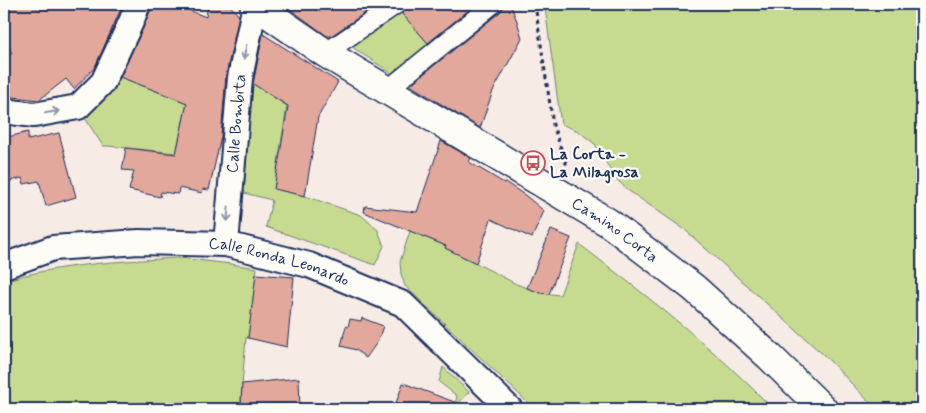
<svg xmlns="http://www.w3.org/2000/svg" width="926" height="413" font-family="Mynerve,sans-serif">
	<style>
		.green { fill: #c6db90; stroke: #708577 }
		.building { fill: #e1a89b; stroke: #1b2f5e }
		.lines { fill: none; stroke-linecap: round; stroke-linejoin: round }
		.pedestrian-casing { stroke: #1b2f5e; stroke-width: 21 }
		.minor-casing { stroke: #1b2f5e; stroke-width: 28 }
		.tertiary-casing { stroke: #1b2f5e; stroke-width: 31 }
		.path { stroke: #1b2f5e; stroke-width: 3; stroke-dasharray: 4 4; stroke-linecap: butt }
		.pedestrian { stroke: #fdfcf7; stroke-width: 18 }
		.minor { stroke: #fdfcf7; stroke-width: 24 }
		.tertiary { stroke: #fdfcf7; stroke-width: 28 }
		.oneway { stroke: #8c96aa }
		.labels { text-anchor: middle; dominant-baseline: central; stroke-width: 4.5; stroke-linejoin: round; paint-order: stroke }
		.street-label { font-size: 16px; fill: #1b2f5e; stroke: #fdfcf7 }
		.poi-label { font-size: 16px; font-weight: bold; fill: #1b2f5e; stroke: #fdfcf7; text-anchor: start }
	</style>
	<rect width="100%" height="100%" fill="#f7ebe5"/>
	<filter id="ink" filterUnits="userSpaceOnUse"><feTurbulence type="fractalNoise" baseFrequency=".02" numOctaves="2"/><feDisplacementMap in="SourceGraphic" scale="10" xChannelSelector="R" yChannelSelector="G"/><feConvolveMatrix kernelMatrix="1 2 1 2 8 2 1 2 1" color-interpolation-filters="sRGB"/></filter>
	<g filter="url(#ink)">
		<g class="green">
			<path d="M545,4H922V409H876L828,359L684,229L629,191L615,178L595,144L578,131L561,124L545,8Z"/>
			<path d="M399,8L430,46L394,75L346,43Z"/>
			<path d="M120,77L187,103L176,153L108,146H103L83,115C99,105 111,93 120,77Z"/>
			<path d="M252,83L287,106L274,189L305,196L361,215L378,230L384,246L375,265L266,227L272,200L244,193Z"/>
			<path d="M410,231L446,246L445,248L476,263L516,284L541,293L560,295L579,244C647,296 713,347 773,409H533L522,397L405,286L401,274L400,262Z"/>
			<path d="M179,258L231,264L257,268L248,338H246L240,409H4V281C59,264 121,261 179,258Z"/>
			<path d="M443,367L469,392L455,407L457,409H454L457,396L439,382Z"/>
		</g>
		<g class="building">
			<path d="M4,4H123L95,67L74,89L66,79L39,100L4,96V62L12,53L4,38Z"/>
			<path d="M151,4H173L206,17L208,4H229L239,16L226,75L221,137L209,190L203,189L202,193L179,188L178,194L161,192L160,197L129,190L134,171L122,170L126,148L176,154L187,103L120,77L143,28L151,9Z"/>
			<path d="M283,4H378L331,36H327Z"/>
			<path d="M408,4H476L428,43L402,14L406,9Z"/>
			<path d="M503,4H510L517,21L522,38L493,91L480,128L410,85L500,12L503,8Z"/>
			<path d="M263,34L338,82L318,117L305,196L274,189L288,106L253,84Z"/>
			<path d="M28,132V140L59,133L76,197L46,206L39,181L24,184L22,178L7,182L4,168V138Z"/>
			<path d="M441,141L471,158L469,162L504,183L505,182L526,196L544,211L532,238L491,219L476,263L445,248L446,246L364,212L365,206L417,212Z"/>
			<path d="M551,230L571,238L549,294L541,293L527,288Z"/>
			<path d="M256,274L294,277L287,347L248,338Z"/>
			<path d="M362,318L383,326L378,341L366,358L356,350L341,346L346,326L348,327L350,319L361,321Z"/>
			<path d="M299,378L300,409H241L242,384Z"/>
			<path d="M403,383L468,407V409H394Z"/>
		</g>
		<g class="lines">
			<g class="pedestrian-casing">
				<g id="pedestrian">
					<path d="M325,53L397,4"/>
					<path d="M387,90L493,4"/>
				</g>
			</g>
			<g class="minor-casing">
				<g id="minor">
					<path d="M4,111L34,115L78,107L103,82L131,22L138,4"/>
					<path id="s1" d="M226,244L240,78L255,4"/>
					<path id="s2" d="M4,266L53,248L139,242L226,244L309,265L403,304L510,409"/>
				</g>
			</g>
			<g class="tertiary-casing">
				<g id="tertiary">
					<path id="s3" d="M254,4L325,53L609,223L694,288L770,357L823,409"/>
				</g>
			</g>
			<path class="path" d="M535,4L553,125L567,166"/>
			<use href="#pedestrian" class="pedestrian"/>
			<use href="#minor" class="minor"/>
			<use href="#tertiary" class="tertiary"/>
		</g>
		<defs><path id="oneway-shaft" d="M-6 0H5M1.5-3L5.5 0L1.5 3" fill="none" stroke-width="1.6" stroke-linecap="round" stroke-linejoin="round" transform="scale(1.25)"/></defs>
		<g class="oneway">
			<use href="#oneway-shaft" transform="translate(245 52) rotate(101)"/>
			<use href="#oneway-shaft" transform="translate(52 112) rotate(-10)"/>
			<use href="#oneway-shaft" transform="translate(228 214) rotate(95)"/>
		</g>
	</g>
	<defs>
		<g id="bus-ring" transform="scale(1.25)"><circle r="9.5" fill="#fdfcf7" stroke="#d1495b" stroke-width="1.5"/><path d="M-5-6H5V4H4V6H2V4H-2V6H-4V4H-5ZM-3.5-4V0h7V-4ZM-3.5 1.2v1.5H-2V1.2ZM2 1.2v1.5H3.5V1.2Z" fill="#d1495b"/></g>
	</defs>
	<g fill-rule="evenodd">
		<use href="#bus-ring" x="533" y="163"/>
	</g>
	<g class="labels">
		<g class="street-label">
			<text stroke="none"><textPath href="#s1" startOffset="121">Calle Bombita</textPath></text>
			<text stroke="none"><textPath href="#s3" startOffset="426">Camino Corta</textPath></text>
			<text stroke="none"><textPath href="#s2" startOffset="281">Calle Ronda Leonardo</textPath></text>
		</g>
		<g class="poi-label">
			<text x="550" y="154">La Corta -<tspan x="550" dy="18">La Milagrosa</tspan></text>
		</g>
	</g>
	<rect width="926" height="413" fill="none" stroke="#fdfcf7" stroke-width="20"/>
	<rect x="10" y="10" width="906" height="393" fill="none" stroke="#1b2f5e" stroke-width="2" filter="url(#ink)"/>
</svg>
